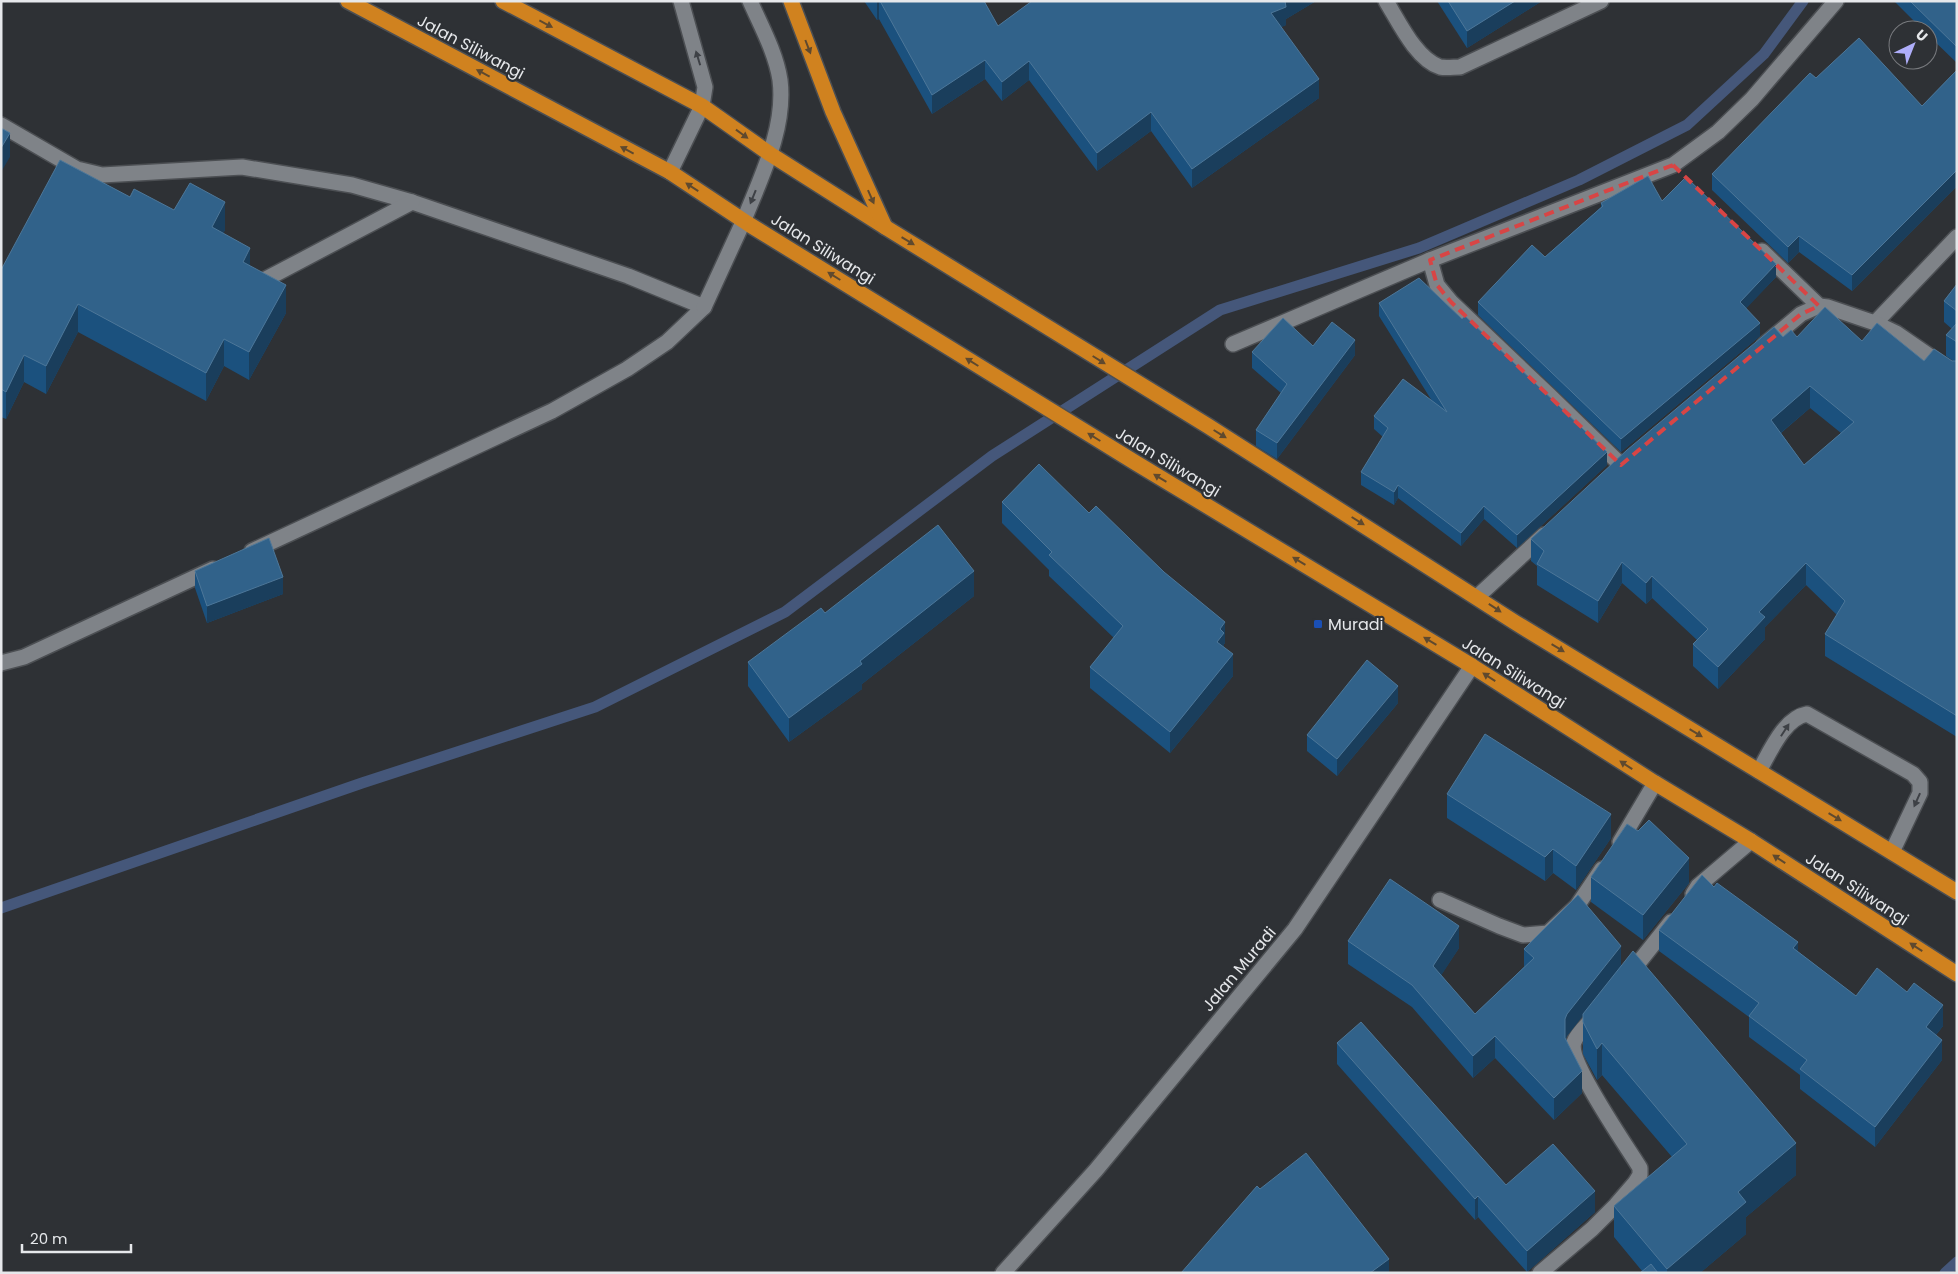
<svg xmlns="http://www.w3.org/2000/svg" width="1958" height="1274" font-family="Poppins,sans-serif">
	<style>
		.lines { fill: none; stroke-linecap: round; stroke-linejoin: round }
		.stream { stroke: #45577a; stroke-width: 11 }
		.lane-casing { stroke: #4c4f53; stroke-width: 18 }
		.street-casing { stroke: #4c4f53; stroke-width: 18 }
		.secondary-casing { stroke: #4c4f53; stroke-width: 18 }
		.highway-casing { stroke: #4c4f53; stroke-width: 18 }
		.lane { stroke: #7f8388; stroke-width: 15 }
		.street { stroke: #7f8388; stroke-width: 15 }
		.secondary { stroke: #7f8388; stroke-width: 15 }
		.highway { stroke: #d0821f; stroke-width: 15 }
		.wall { fill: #1b517e; fill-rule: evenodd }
		.shaded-wall { fill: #1a3e5c }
		.building { fill: #31628a; stroke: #4d7799; fill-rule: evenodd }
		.oneway { fill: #5f492e }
		.oneway2 { fill: #3e4146 }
		.marked { fill: none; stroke: #d84545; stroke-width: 4; stroke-dasharray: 10 6; stroke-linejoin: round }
		.transit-dot { fill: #1a4fb4; stroke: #2e3135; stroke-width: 2 }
		.labels { text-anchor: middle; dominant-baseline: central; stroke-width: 4.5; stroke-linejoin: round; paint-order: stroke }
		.street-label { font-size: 16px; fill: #e6e8eb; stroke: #2e3135 }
		.poi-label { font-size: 16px; fill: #e6e8eb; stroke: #2e3135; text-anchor: start }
	</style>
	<rect width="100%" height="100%" fill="#2e3135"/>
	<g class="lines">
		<g class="stream">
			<path d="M1,908L362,783L595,707L785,612L992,456L1220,310L1419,248L1579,180L1687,125L1764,54L1803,1"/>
			<path d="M1945,1273L1957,1262"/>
		</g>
		<g class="lane-casing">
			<g id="lane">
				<path d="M1,125L77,169L102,175L242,167L352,185L412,202L628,276L704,307L667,342L627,369L552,411L252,551"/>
				<path d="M266,279L412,202"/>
				<path d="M1,663L24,657L213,569"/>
				<path d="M1759,771C1770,752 1784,718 1807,714L1913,774L1920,782V793L1892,852"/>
				<path d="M1620,842L1655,783"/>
				<path d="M1693,894L1698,886L1751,841"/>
				<path d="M1440,900L1499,926L1523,935L1548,933L1577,906L1602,869"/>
				<path d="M1628,976L1671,922"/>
				<path d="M1540,1273L1592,1229L1616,1205L1635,1183L1640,1175V1168C1628,1148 1567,1061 1574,1042C1577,1033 1589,1023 1596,1015"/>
			</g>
		</g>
		<g class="street-casing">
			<g id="street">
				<path d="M1386,1C1399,22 1416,59 1440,67C1446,68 1454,67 1460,67L1601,1"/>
				<path d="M1762,251L1819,306"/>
				<path d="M1430,260L1437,285L1451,302L1550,396L1621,465"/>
				<path d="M704,307L744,220"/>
				<path d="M1875,323L1957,237"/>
				<path d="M1233,344L1430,260L1673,165L1718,132L1752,99L1836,1"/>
				<path d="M1764,345L1801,314L1819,306L1828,307L1875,323L1896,333L1957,375"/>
				<path d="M1477,597L1544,535"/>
			</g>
		</g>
		<g class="secondary-casing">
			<g id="secondary">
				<path d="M670,172L702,106L705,87L681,1"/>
				<path d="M744,220C761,177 786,128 780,80C776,53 761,26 750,1"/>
				<path d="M1003,1273L1096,1170L1295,929L1472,666"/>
			</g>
		</g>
		<g class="highway-casing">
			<g id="highway">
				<path d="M348,1L670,172L750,225L1136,463L1472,666L1655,783L1751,841L1957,974"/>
				<path d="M503,1L702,106L770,154L885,227L1208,426L1516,623L1957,892"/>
				<path d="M791,1L833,112L885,227"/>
			</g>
		</g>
		<use href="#lane" class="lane"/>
		<use href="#street" class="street"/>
		<use href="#secondary" class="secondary"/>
		<use href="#highway" class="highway"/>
	</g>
	<g class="wall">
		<path d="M864,1H984L998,26L1032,1H1316L1286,19V25L1281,27L1319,98L1192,188L1151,131L1097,171L1029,80L1002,101L985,79L932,114L879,19L877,20Z"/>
		<path d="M1437,1H1542L1467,48Z"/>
		<path d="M1894,1H1957V63L1928,35V30H1923Z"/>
		<path d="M1957,70V186L1852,291L1799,252L1788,263L1712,190V174L1816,78L1922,106Z"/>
		<path d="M130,197L174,210L225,230L223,233L250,266L286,313L249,380L224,366L206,401L78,332L46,394L24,382L6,419L1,417V270Z"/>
		<path d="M1662,201L1776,277L1746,308L1760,336L1621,452L1478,315V302L1545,257L1601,207V203Z"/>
		<path d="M1957,284V737L1825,656V634L1837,615L1806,585L1765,627V639L1718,689L1693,666V644L1697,640L1652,598L1646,604L1622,583L1598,623L1537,585V566L1531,561V539L1783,337L1862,341L1924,361H1953L1946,356V335L1952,329L1944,322V301ZM1810,408L1841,433L1804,465L1781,433Z"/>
		<path d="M1379,303L1607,465L1517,548L1484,519L1461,546L1398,498L1394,505L1361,485V472L1383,437L1374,429V416L1432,401L1379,316Z"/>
		<path d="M1313,346L1355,355L1277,459L1256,446V430L1281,393L1252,368V352Z"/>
		<path d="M1002,502L1089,513L1225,643L1224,644V648L1233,676L1170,753L1090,688V667L1114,638L1049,576V570L1002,523Z"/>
		<path d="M195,571L283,594L207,623L195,588Z"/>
		<path d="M974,596L862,684V689L789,742L748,686V662L825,613Z"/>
		<path d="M1398,703L1337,776L1307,751V735Z"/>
		<path d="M1447,794L1611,838L1576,890L1553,873L1545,881L1447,818Z"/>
		<path d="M1638,831L1689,883L1643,940L1591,902V877Z"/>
		<path d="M1714,887L1856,996L1943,1026L1936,1035L1942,1060L1875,1147L1800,1089V1075L1749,1037V1017L1659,951V930Z"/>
		<path d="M1348,941L1459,948L1441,975L1475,1014L1524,967V949L1621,967L1796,1175L1746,1217V1234L1700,1273H1640L1642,1271L1614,1237V1206L1672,1157L1602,1075L1597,1080L1583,1054V1015L1567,1036L1566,1038L1582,1093L1554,1120L1495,1058L1473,1078L1412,1007L1348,964Z"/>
		<path d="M1337,1043L1506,1185L1595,1212L1527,1272L1478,1217L1475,1220L1337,1064Z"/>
	</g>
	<g class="shaded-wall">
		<path d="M879,1V19L877,20V2Z"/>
		<path d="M1316,1L1286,19V25L1271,32V13L1284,2Z"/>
		<path d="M1515,1H1542L1467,48V31Z"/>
		<path d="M985,60V79L932,114V95Z"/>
		<path d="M1029,61V80L1002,101V82Z"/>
		<path d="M1319,79V98L1192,188V169Z"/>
		<path d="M1151,112V131L1097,171V153Z"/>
		<path d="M10,133V157L1,172V148Z"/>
		<path d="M1957,170V186L1852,291V275Z"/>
		<path d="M225,202V230L212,255V227Z"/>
		<path d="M1799,236V252L1788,263V247Z"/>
		<path d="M250,248V276L243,262Z"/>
		<path d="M1776,264V277L1740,315V302Z"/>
		<path d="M286,285V313L249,380V352Z"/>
		<path d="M78,304V332L46,394V366Z"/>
		<path d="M1760,323V336L1621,452V439Z"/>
		<path d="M224,339V366L206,401V373Z"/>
		<path d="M1355,340V355L1277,459V443Z"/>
		<path d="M24,355V382L6,419V392Z"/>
		<path d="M1810,386V408L1771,441V420Z"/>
		<path d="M1607,452V465L1517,548V535Z"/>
		<path d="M1398,485V498L1394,505V492Z"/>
		<path d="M1484,506V519L1461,546V533Z"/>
		<path d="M1622,562V583L1598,623V601Z"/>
		<path d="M1806,563V585L1765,627V639L1718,689V667L1759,612Z"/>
		<path d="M974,571V596L862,684V689L789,742V718Z"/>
		<path d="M1652,576V598L1646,604V583Z"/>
		<path d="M283,577V594L207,623V606Z"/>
		<path d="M1225,622V643L1224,644V655L1217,642L1220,629Z"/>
		<path d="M1233,654V676L1170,753V732Z"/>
		<path d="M1398,686V703L1337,776V759Z"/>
		<path d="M1611,814V838L1576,890V866Z"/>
		<path d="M1553,849V873L1545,881V857Z"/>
		<path d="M1689,858V883L1643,940V915Z"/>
		<path d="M1459,926V948L1433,988V966Z"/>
		<path d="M1798,942V963L1793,948Z"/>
		<path d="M1621,946V968L1567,1036L1565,1041V1019L1567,1014Z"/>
		<path d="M1943,1005V1026L1926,1047V1027Z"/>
		<path d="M1495,1036V1058L1473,1078V1056Z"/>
		<path d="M1942,1040V1060L1875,1147V1127Z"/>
		<path d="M1602,1043V1075L1597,1080V1049Z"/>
		<path d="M1582,1071V1093L1554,1120V1098Z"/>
		<path d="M1796,1143V1175L1746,1217V1234L1700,1273H1667V1269L1738,1192Z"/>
		<path d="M1595,1191V1212L1527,1272V1251Z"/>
		<path d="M1478,1196V1217L1475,1220V1199Z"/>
		<path d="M1389,1259V1273H1370Z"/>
	</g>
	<g class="building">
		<path d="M880,1H984L998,26L1032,1H1285L1286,7L1271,13L1319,79L1192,169L1151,112L1097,153L1029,61L1002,82L985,60L932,95Z"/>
		<path d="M1448,1H1515L1467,31Z"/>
		<path d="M1910,1H1957V47Z"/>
		<path d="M1859,38L1922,106L1957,70V170L1852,275L1799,236L1788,247L1712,174L1810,73L1816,78Z"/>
		<path d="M1,128L10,133L1,148Z"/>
		<path d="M60,160L130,197L134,189L174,210L190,183L225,202L212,227L250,248L243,262L286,285L249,352L224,339L206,373L78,304L46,366L24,355L6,392L1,389V270Z"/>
		<path d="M1648,176L1662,201L1686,177L1776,264L1740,302L1760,323L1621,439L1478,302L1532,245L1545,257L1603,206L1601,203Z"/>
		<path d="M1419,278L1462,319L1465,316L1607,452L1517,535L1484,506L1461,533L1398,485L1394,492L1361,472L1388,428L1374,416L1403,379L1447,412L1379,303Z"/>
		<path d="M1957,284V311L1944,301Z"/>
		<path d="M1825,307L1862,341L1877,323L1924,361L1934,349L1952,361H1957V716L1825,634L1845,601L1806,563L1759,612L1765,617L1718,667L1693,644L1708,629L1652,576L1646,583L1622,562L1598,601L1537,564L1544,551L1531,539L1627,450L1774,327L1783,337L1791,330L1797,337ZM1810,386L1854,422L1804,465L1771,420Z"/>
		<path d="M1283,318L1313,346L1332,322L1355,340L1277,443L1256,430L1287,384L1252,352Z"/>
		<path d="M1957,323V342L1946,335Z"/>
		<path d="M1039,464L1089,513L1096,506L1164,572L1225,622L1220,629L1224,633L1217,642L1233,654L1170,732L1090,667L1123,626L1049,555L1052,552L1002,502Z"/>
		<path d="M938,525L974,571L860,661L862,664L789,718L748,662L821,608L825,613Z"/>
		<path d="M269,538L283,577L207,606L195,571Z"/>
		<path d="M1367,660L1398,686L1337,759L1307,735Z"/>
		<path d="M1485,734L1611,814L1576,866L1553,849L1545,857L1447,794Z"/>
		<path d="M1649,820L1689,858L1643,915L1591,877L1627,824L1638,831Z"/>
		<path d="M1702,875L1714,887L1717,883L1798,942L1793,948L1856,996L1877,968L1907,992L1914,983L1943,1005L1926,1027L1942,1040L1875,1127L1800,1069L1807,1060L1749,1016L1759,1003L1659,930Z"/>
		<path d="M1390,879L1459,926L1433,966L1475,1014L1534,958L1524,949L1578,895L1621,946L1567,1014L1565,1019V1038L1582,1071L1554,1098L1495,1036L1473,1056L1412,985L1348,941Z"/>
		<path d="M1633,951L1796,1143L1738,1192L1746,1202L1667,1269L1614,1206L1687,1144L1602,1043L1597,1049L1583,1022V1014Z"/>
		<path d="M1361,1022L1506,1185L1553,1144L1595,1191L1527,1251L1478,1196L1475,1199L1337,1043Z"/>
		<path d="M1306,1153L1389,1259L1370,1273H1181L1257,1186L1260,1189Z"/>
		<path d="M1651,1264L1658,1273H1640Z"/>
	</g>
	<defs><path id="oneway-solid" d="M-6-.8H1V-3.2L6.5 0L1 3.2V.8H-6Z" transform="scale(1.25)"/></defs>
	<g class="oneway">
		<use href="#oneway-solid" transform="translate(546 24) rotate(28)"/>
		<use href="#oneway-solid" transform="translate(808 47) rotate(69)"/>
		<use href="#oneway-solid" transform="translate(483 73) rotate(-152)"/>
		<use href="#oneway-solid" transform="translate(742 134) rotate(36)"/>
		<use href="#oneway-solid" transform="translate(627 150) rotate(-152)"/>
		<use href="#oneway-solid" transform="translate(692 187) rotate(-147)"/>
		<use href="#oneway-solid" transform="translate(871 197) rotate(66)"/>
		<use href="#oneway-solid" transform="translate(908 241) rotate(31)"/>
		<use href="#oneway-solid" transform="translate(834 276) rotate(-148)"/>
		<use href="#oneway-solid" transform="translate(1099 360) rotate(32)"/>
		<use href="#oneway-solid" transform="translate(972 362) rotate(-148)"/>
		<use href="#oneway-solid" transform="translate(1220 434) rotate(32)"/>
		<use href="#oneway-solid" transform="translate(1094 437) rotate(-148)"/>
		<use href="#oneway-solid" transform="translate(1160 478) rotate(-149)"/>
		<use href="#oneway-solid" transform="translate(1358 521) rotate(32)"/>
		<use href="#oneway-solid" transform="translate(1299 561) rotate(-149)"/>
		<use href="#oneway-solid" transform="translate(1495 608) rotate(34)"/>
		<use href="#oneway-solid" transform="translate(1430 641) rotate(-149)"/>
		<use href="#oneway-solid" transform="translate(1558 648) rotate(31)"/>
		<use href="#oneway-solid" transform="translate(1489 677) rotate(-147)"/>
		<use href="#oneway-solid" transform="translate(1696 733) rotate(31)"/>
		<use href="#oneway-solid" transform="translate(1626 765) rotate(-147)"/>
		<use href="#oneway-solid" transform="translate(1835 817) rotate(31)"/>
		<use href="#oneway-solid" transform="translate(1779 859) rotate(-147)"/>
		<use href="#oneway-solid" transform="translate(1916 947) rotate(-147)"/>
	</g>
	<g class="oneway2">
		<use href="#oneway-solid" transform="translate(698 58) rotate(-107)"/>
		<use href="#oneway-solid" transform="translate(753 197) rotate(112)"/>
		<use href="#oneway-solid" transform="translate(1785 730) rotate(-57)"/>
		<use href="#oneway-solid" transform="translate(1917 800) rotate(114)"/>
	</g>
	<path class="marked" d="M1673,165L1819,306L1801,314L1621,465L1451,302L1437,285L1430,260Z"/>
	<rect class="transit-dot" x="1313" y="619" width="10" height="10" rx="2.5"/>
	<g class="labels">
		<g class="street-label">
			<text transform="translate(471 47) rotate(28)">Jalan Siliwangi</text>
			<text transform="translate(823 249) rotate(32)">Jalan Siliwangi</text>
			<text transform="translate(1168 462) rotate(31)">Jalan Siliwangi</text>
			<text transform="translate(1514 673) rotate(32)">Jalan Siliwangi</text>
			<text transform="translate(1857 889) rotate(33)">Jalan Siliwangi</text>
			<text transform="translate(1239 969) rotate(-50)">Jalan Muradi</text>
		</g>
		<g class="poi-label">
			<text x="1328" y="624">Muradi</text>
		</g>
	</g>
	<rect width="1958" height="1274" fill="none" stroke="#e6e8eb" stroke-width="5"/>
	<g transform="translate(1913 45) rotate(43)"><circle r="24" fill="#2e3135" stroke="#787a7e"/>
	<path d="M0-4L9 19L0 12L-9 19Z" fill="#afaefa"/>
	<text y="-8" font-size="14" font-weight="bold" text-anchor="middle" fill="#e6e8eb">U</text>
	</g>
	<path d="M22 1244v8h109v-8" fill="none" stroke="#e6e8eb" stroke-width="2.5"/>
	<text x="30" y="1244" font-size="15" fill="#e6e8eb" stroke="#2e3135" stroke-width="4" paint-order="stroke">20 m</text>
</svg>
